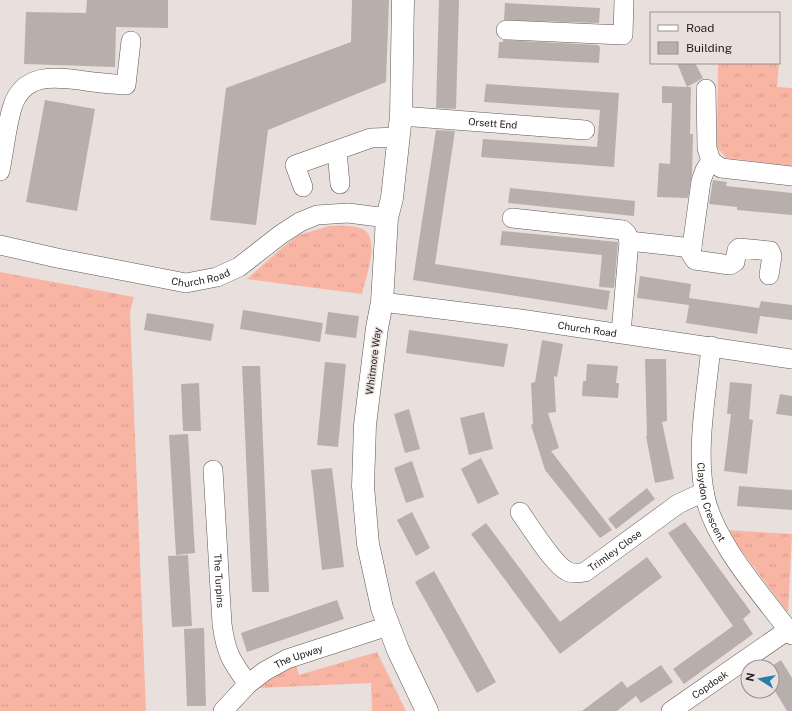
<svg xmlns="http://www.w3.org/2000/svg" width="792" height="711" font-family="'Public Sans',sans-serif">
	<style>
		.grass { fill: url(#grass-tufts) }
		.building { fill: #b8afad }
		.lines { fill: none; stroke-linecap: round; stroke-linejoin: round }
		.street-casing { stroke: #5e5755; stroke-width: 20 }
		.secondary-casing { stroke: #5e5755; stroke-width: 23 }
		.street { stroke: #fff; stroke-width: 19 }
		.secondary { stroke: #fff; stroke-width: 22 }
		.labels { text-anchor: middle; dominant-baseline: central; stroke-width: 3; stroke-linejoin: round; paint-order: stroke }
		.street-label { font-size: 10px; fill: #201d1c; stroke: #e9e0dd }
	</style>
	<defs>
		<pattern id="grass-tufts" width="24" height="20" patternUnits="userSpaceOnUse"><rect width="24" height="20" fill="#f9b5a3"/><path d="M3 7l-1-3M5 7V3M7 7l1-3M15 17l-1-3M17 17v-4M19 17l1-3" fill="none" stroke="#d59b8c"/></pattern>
	</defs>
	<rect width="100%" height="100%" fill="#e9e0dd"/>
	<g class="grass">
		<path d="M718,63H779L777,87L792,88V166L726,158L717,147Z"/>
		<path d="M329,226C339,226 351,225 360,228C383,235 365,279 362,294L247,279L283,247L299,235Z"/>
		<path d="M0,272L134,297L130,312L146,711H0Z"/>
		<path d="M726,530L792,534L788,612H787Z"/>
		<path d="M377,652L406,711H372L371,683L258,688L274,676L296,664L299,675Z"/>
	</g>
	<g class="building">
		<path d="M87,0H168V28L116,27L115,67L24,64L26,12L86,13Z"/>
		<path d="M352,0H389L386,82L268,130L256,225L210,220L226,88L351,42Z"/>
		<path d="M439,0H459L456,109L436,108Z"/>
		<path d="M505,3L600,8L599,23L504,20Z"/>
		<path d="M503,40L598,45L600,47L599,63L498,58L499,42H503Z"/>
		<path d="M677,63H695L703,78L687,87H691L690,134H693L692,174L688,198L657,197L659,163L670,164L672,103H662V86L687,87Z"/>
		<path d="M486,84L619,93L614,167L481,157L483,139L597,147L600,110L484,102Z"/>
		<path d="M45,100L95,109L77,211L26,202Z"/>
		<path d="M436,130L455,131L435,264L610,291L607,310L413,280Z"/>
		<path d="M713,180L727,182L726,186L792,193V215L737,210V207L709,204Z"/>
		<path d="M510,188L635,201L634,216L508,203Z"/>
		<path d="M502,231L618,242L614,288L599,287L602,255L500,245Z"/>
		<path d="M640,276L691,284L689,298L759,308L761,301L792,305V320L760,316L757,334L686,323L689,305L637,298Z"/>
		<path d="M243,310L323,323L320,342L240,329Z"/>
		<path d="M328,312L359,316L356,338L325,334Z"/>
		<path d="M147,313L214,324L211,341L144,330Z"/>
		<path d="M409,330L508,344L504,367L406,353Z"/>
		<path d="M542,340L563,344L557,377L554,376L556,412L548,413L559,448L551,451L612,530L600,538L545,470L531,425L533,424L531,383L535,382Z"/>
		<path d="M645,359H666L667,421L662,422L674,479L655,483L646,436H647Z"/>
		<path d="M325,362L346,364L338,447L317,445Z"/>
		<path d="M587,364L618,366L616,383H619L618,398L582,396L583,381H586Z"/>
		<path d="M242,366H260L269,592H252Z"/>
		<path d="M730,382L752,384L749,419L753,420L747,474L724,471L731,414H727Z"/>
		<path d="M199,383L201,431H183L181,384Z"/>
		<path d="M780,394L792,396V416L776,414Z"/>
		<path d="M409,409L420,449L405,453L394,414Z"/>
		<path d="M484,412L493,449L469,455L460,418Z"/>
		<path d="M188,434L195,553L176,555L169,435Z"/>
		<path d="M481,458L499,494L478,504L461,469Z"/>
		<path d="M412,461L424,497L406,503L394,468Z"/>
		<path d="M332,468L344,567L322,570L311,470Z"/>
		<path d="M739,486L792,490V510L737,506Z"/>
		<path d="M647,488L655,499L616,529L608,519Z"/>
		<path d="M412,512L430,548L416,556L397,520Z"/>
		<path d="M685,522L751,612L743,619L753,634L684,684L673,669L733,626L668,533Z"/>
		<path d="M486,523L560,622L647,557L662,577L560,654L471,534Z"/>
		<path d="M188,555L192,626L172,627L168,556Z"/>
		<path d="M434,571L496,682L477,693L415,582Z"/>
		<path d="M337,600L344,619L247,652L241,633Z"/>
		<path d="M204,628L206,706H187L184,629Z"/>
		<path d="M781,660L792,678V711H787L772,686V666Z"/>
		<path d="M661,665L673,682L641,703L636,696L617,711H582L622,681L627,688Z"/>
	</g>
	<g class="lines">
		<g class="street-casing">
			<g id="street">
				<path d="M506,30L623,35L624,0"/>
				<path d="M706,89L707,148L711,161"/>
				<path id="s1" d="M401,116L585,130"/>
				<path d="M337,151L340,184"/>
				<path d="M0,171C4,151 6,129 12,108C23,71 57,77 86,81C99,83 113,84 126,85L131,41"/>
				<path d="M303,187L295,165L371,138L399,137"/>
				<path d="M512,218L623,230L627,234L629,241L621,333"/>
				<path d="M629,241L692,248"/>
				<path id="s2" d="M0,245L57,258L186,283L217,277L239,267L280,235L300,222L317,215L348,213L387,218"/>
				<path d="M769,275L772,256L770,251L739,248L737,250L735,262L730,265L695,260L691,254L701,181L705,170L711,161L721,168L792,176"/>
				<path id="s3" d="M382,302L520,319L792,359"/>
				<path id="s4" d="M711,346C707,392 696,445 704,491C711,539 763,596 792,635"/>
				<path id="s5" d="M213,470L222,624C226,653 231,661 248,684"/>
				<path id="s6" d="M520,512C529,525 554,565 567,571C572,574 579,573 585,572L678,504L704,492"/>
				<path id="s7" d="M223,711L248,684L265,671L287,659L388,626"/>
				<path id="s8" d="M671,711L788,630"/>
			</g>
		</g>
		<g class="secondary-casing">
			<path id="secondary" d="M403,0L401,116L392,198L387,218L382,302L377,328L365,425L363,486L368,544L382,608L398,650L427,711"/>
		</g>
		<use href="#street" class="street"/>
		<use href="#secondary" class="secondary"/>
	</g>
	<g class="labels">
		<g class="street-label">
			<text stroke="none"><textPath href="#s1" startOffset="92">Orsett End</textPath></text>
			<text stroke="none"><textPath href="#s2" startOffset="205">Church Road</textPath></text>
			<text stroke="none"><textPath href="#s3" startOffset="207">Church Road</textPath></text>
			<text transform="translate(373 361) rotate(-83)">Whitmore Way</text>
			<text stroke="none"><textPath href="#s4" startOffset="158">Claydon Crescent</textPath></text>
			<text stroke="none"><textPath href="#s6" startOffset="131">Trimley Close</textPath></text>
			<text stroke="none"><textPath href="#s5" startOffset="111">The Turpins</textPath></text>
			<text stroke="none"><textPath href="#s7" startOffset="95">The Upway</textPath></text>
			<text stroke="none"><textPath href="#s8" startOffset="47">Copdoek</textPath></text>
		</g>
	</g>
	<rect x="650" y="12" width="130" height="52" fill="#e9e0dd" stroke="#999290"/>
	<rect x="658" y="25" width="20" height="6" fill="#ffffff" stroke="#999290"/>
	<text x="686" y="32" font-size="12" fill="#201d1c">Road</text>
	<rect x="658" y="42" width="20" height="12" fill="#b8afad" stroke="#999290"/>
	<text x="686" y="52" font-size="12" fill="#201d1c">Building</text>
	<g transform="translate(760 679) rotate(281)"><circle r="19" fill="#e9e0dd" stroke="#999290"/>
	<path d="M0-3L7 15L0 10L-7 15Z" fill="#277dac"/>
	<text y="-6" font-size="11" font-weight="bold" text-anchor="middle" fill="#201d1c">N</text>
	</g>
</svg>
